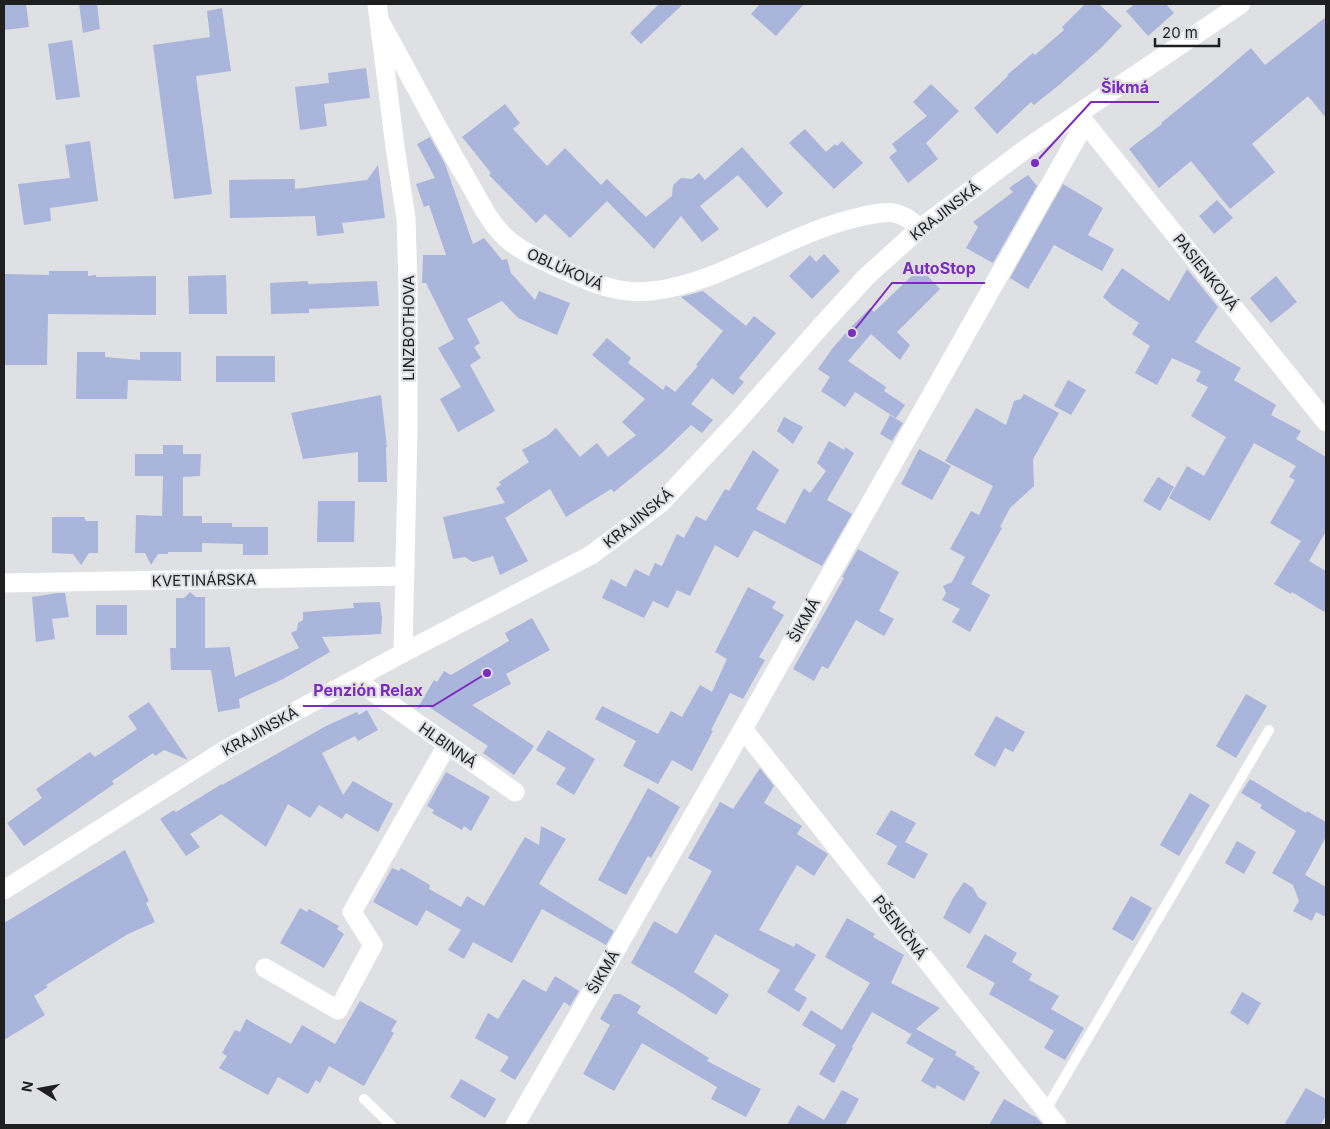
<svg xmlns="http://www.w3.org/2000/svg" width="1330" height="1129" font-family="Inter,sans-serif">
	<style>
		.building { fill: #a9b5da }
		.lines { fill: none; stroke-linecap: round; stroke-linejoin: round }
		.lane { stroke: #fff; stroke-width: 10 }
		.street { stroke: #fff; stroke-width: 19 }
		.labels { text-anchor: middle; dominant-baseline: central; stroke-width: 4.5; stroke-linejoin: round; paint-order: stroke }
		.street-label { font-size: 15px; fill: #1f1f20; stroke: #dfe0e3 }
		.leader { fill: none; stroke: #7b2cbf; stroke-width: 2 }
		.callout-dot { fill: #7b2cbf; stroke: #dfe0e3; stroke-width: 2 }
		.callout-label { font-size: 16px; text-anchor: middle; font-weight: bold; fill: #7b2cbf; stroke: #dfe0e3; stroke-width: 4.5; stroke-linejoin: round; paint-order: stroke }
	</style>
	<rect width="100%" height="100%" fill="#dfe0e3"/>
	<g class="building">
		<path d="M4,4H26L29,27L4,30Z"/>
		<path d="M79,4H97L100,29L83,33Z"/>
		<path d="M659,4H683L641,44L630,33Z"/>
		<path d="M760,4H804L776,36L751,14Z"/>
		<path d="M1085,4H1099L1122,26L1101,48L1059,85L1034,105L1031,102L997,134L974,108L1008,76L1007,75L1033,53L1035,55L1064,30L1062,27Z"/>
		<path d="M1135,4H1166L1174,13L1148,36L1126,11Z"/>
		<path d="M222,8L231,71L196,76L212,194L174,199L153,45L210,37L207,11Z"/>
		<path d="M1326,17V118L1308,96L1252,144L1275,172L1230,209L1191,161L1159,188L1129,149L1162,124L1161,123L1214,80L1251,48L1265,65Z"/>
		<path d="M72,40L80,97L56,100L48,44Z"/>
		<path d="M366,68L370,98L324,104L327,126L300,130L295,87L329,83L328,73Z"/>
		<path d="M931,84L959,111L926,143L938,159L908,183L889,157L897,151L892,144L927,116L913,102Z"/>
		<path d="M505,104L520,123L513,129L547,166L565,148L601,185L607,179L646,217L672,196L673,185L681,178L692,179L699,173L705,180L742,147L783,193L767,208L738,175L700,206L719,229L702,242L681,216L654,249L607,201L570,238L545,214L536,223L489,175L491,173L462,137Z"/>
		<path d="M805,129L826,152L835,144L837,146L842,141L863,163L834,189L789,143Z"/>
		<path d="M430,137L445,164L473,244L484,238L502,260L507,259L511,273L535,300L539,291L570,303L557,335L518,318L502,301L467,319L480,343L474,347L481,358L470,365L495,411L458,432L440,399L461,387L438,348L454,339L426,283H422L423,255H446L429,205L424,207L416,184L435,178L417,144Z"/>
		<path d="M90,141L98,201L50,208L51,221L24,225L18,184L70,178L65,145Z"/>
		<path d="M378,165L385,218L342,223L344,233L317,236L315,216L230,218L229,180L295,179V189L367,180Z"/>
		<path d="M1028,175L1037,186L993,263L966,248L978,227L973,222L1013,192L1009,188Z"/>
		<path d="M1063,184L1103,208L1088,235L1114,249L1102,271L1054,245L1028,289L1010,278Z"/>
		<path d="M1217,200L1233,218L1214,234L1199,216Z"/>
		<path d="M824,254L840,271L812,299L789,276L810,255L816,262Z"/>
		<path d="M920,268L940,289L897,332L910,345L900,360L871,334L848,361L886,387L884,391L905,405L896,418L855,392L845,407L821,391L830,377L818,369L832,349L851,327L870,308L874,312Z"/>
		<path d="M1122,268L1169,301L1187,269L1218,307L1195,342L1241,368L1234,380L1276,405L1271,415L1301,431L1296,439L1326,457V531L1309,561L1326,571V613L1292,592L1291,594L1274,584L1301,541L1270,523L1295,480L1289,477L1296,466L1254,443L1210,521L1169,498L1187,466L1204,476L1226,437L1191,416L1208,387L1196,381L1201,371L1172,358L1157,385L1135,373L1150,346L1132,334L1139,323L1112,305L1103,297Z"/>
		<path d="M49,271H88V276L96,275V277L156,276V315L48,314L47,365H4V274L49,275Z"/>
		<path d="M226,275L227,314H189L188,276Z"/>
		<path d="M1276,276L1297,302L1271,323L1250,298Z"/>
		<path d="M308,281V284L377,281L379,306L309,309V313L271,314L270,283Z"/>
		<path d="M703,291L746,326L754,316L776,333L739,378L744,382L733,395L712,378L691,404L713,420L702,433L691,425L662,453L614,492L611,489L566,517L550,489L505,518L528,561L500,575L493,556L473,562L465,557L453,559L443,517L505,503L496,488L501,485L499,482L529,462L522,450L547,436L556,428L580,457L597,443L608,457L636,435L622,422L645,399L592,355L607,338L631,358L628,363L663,390L666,385L675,392L698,366L696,365L723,331L681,297Z"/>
		<path d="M77,352H105V357L140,360V352H181V381L128,380L127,399H76Z"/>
		<rect x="216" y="356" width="59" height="26"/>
		<path d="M1068,380L1086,390L1071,415L1054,406Z"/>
		<path d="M1024,394L1059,413L1033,459L1034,486L1010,508L1000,527L1002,528L971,584L990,595L970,632L952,622L960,609L942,600L946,593L943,586L952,582L965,557L950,549L971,511L979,515L993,486L945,461L976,408L1006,425L1014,401L1021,399Z"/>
		<path d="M381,395L387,447H386L387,482H358V452L303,459L291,413Z"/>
		<path d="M890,415L903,423L892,441L880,434Z"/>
		<path d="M784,417L803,427L793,444L777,431Z"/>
		<path d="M829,441L844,450L845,447L854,453L827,500L852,514L822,566L754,530L738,558L715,545L690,596L677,590L668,608L653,601L644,618L602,598L611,579L626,587L635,569L649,576L655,563L662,566L677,534L684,538L696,516L706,521L725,489L729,491L753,450L779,470L756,509L785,524L804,488L810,493L826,471L817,463Z"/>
		<path d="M163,445H183V454H201L200,476L183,477V516H202V523H232V527H268V555H243V544L202,543V552H168V554H158L151,565L145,553H135L136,515L162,516L163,476H135V454H163Z"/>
		<path d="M919,449L951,466L932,500L901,484Z"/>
		<path d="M1158,477L1174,487L1160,511L1143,501Z"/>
		<path d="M318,501H355L354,542H317Z"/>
		<path d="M52,517H84L86,521H98V553H89L81,565L73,554L52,553Z"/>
		<path d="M858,549L899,572L879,611L894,619L884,636L856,620L828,669L822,666L814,681L793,669L844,578L842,577Z"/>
		<path d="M748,587L776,602L772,608L784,615L759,657L765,660L743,699L730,693L711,730L713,731L692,771L672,760L658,784L623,766L636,741L595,719L602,706L658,734L671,711L682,717L700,685L712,692L727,659L715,652Z"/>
		<path d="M190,592L196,597H205V648L230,647L235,677L299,648L291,633L297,630L298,623L303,620V612L354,608L353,603L380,602L382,618L381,634L322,637L330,652L283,679L239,699L240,708L218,712L211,670H171L170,648H176V598H184Z"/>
		<path d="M58,593H65L69,617L52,619L55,639L36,642L32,597Z"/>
		<rect x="96" y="605" width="31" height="30"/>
		<path d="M532,618L550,650L506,674L511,684L472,705L534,746L514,775L483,753L488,746L426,705L417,709L434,680L437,682L444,671L451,675L509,641L505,633Z"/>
		<path d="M1246,694L1267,706L1236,758L1216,746Z"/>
		<path d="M149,702L188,760L164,750L155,756L153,753L112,781L114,784L24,846L7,823L42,798L36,789L90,752L95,757L137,729L128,716Z"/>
		<path d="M367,710L378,730L358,741L355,736L322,753L343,795L353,781L393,804L378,832L346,813L342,819L319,805L310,818L288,804L266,847L221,814L190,834L200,847L186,856L160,819L174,810L176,812L222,784V785L326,726L357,712L359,715Z"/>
		<path d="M996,716L1025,732L1013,752L1005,748L995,767L974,755Z"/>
		<path d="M548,730L595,759L574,795L556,784L566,768L536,750Z"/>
		<path d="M760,768L774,786L764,803L802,826L797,834L828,854L814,876L797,865L759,930L794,947L796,943L816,955L794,990L807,998L799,1012L767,992L780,970L715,934L694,972L729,995L716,1015L672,987L631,963L654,921L677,934L712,871L688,858L720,802L733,809Z"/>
		<path d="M446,772L490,797L471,831L464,826L462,830L432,813L434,810L427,806Z"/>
		<path d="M1250,779L1306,813L1307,811L1326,822V837L1305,875L1326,887V917L1316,912L1312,921L1293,911L1299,901L1293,885L1272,873L1296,831L1260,808L1262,805L1241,793Z"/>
		<path d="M648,788L680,807L651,858L648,856L626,895L598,880Z"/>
		<path d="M1190,793L1210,805L1179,856L1160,845Z"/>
		<path d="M891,810L916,823L905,842L928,854L914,879L887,864L897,846L876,834Z"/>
		<path d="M541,826L566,839L539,884L614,931L606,945L542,909L512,963L473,942L464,959L448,950L461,930L426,910L417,926L373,902L392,868L399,871L401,868L430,885L429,889L461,907L467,896L484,906L525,837L539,845Z"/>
		<path d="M1237,841L1256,852L1244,874L1225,863Z"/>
		<path d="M125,850L149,901L146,903L155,922L128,934L46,985L48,987L34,996L45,1015L4,1040V923Z"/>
		<path d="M964,882L973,888L978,897L987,903L970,934L943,918L953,898Z"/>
		<path d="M1131,896L1152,908L1133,941L1112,929Z"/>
		<path d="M300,908L307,912L309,909L339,926L337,929L344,934L324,968L280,943Z"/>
		<path d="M847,918L875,934L873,937L904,955L891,983L940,1008L916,1029L957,1052L955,1055L975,1067L974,1069L980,1072L964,1101L937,1085L935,1089L921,1081L934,1059L906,1043L913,1032L911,1034L872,1012L852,1047L853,1048L834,1083L819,1074L836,1045L802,1025L811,1010L842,1030L870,983L825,957Z"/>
		<path d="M985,934L1017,953L1012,962L1032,974L1029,980L1059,996L1051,1009L1084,1028L1065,1060L1044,1048L1054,1031L989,994L995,983L966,967Z"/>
		<path d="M555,976L579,991L570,1006L564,1002L515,1080L500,1071L509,1057L475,1038L488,1013L498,1019L523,979L546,992Z"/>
		<path d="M1242,992L1261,1003L1248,1025L1230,1013Z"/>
		<path d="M614,994H620L641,1006L637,1013L709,1058L707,1061L761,1089L746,1117L711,1099L717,1087L642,1043L614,1091L583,1074L610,1025L600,1019Z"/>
		<path d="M360,1001L397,1021L391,1031L394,1033L364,1086L329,1066L320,1083L316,1080L308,1094L278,1077L268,1095L219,1068L227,1056L222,1053L235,1030L240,1032L246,1019L291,1044L302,1025L335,1044Z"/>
		<path d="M461,1079L496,1099L485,1118L450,1097Z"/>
		<path d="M1306,1088L1326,1099V1116L1320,1125H1284Z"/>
		<path d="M842,1090L859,1099L845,1125H787L798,1105L824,1120Z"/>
		<path d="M1004,1099L1037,1118L1043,1125H989Z"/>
	</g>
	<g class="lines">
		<g class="lane">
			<path d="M364,1099L391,1125"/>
			<path d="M1045,1111L1269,730"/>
		</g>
		<g class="street">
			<path d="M377,4L395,147L406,218L408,284V430L403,653"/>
			<path d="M380,22C410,75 437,129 468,181C479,200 489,222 505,237C521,252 542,260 561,269C590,282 618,295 651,291C682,288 713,276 741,263C782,246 820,225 864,216C873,214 885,211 894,213C905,215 912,220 919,229"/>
			<path d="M1078,114L1326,422"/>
			<path d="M4,583L405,576"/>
			<path d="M356,680L515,792"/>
			<path d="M743,729L1057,1125"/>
			<path d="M4,890L228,748L403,653L591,555L661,503L735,424L822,325L866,277L919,229L1027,148L1241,4"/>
			<path d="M265,968L338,1010L373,945L352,912L447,745"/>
			<path d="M515,1125L743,729L1085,123"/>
		</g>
	</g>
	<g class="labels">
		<g class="street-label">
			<text transform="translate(945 211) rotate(-38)">KRAJINSKÁ</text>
			<text transform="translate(565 269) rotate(24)">OBLÚKOVÁ</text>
			<text transform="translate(1206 272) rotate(51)">PASIENKOVÁ</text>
			<text transform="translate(408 328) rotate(-90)">LINZBOTHOVA</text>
			<text transform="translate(638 518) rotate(-39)">KRAJINSKÁ</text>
			<text transform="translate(204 580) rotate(-1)">KVETINÁRSKA</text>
			<text transform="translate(804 620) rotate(-61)">ŠIKMÁ</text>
			<text transform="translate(260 731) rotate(-29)">KRAJINSKÁ</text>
			<text transform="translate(448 745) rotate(35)">HLBINNÁ</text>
			<text transform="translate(900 927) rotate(52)">PŠENIČNÁ</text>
			<text transform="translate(603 972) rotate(-60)">ŠIKMÁ</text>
		</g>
	</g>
	<path class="leader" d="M1035 163L1091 102H1159M852 333L892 283H985M487 673L433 706H303"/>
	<g class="callout-dot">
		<circle cx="1035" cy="163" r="5"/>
		<circle cx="852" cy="333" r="5"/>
		<circle cx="487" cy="673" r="5"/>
	</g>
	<g class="callout-label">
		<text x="1125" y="93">Šikmá</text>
		<text x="939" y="274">AutoStop</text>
		<text x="368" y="696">Penzión Relax</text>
	</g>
	<rect width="1330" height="1129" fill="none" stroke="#1f1f20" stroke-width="10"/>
	<g transform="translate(40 1089) rotate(281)" stroke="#dfe0e3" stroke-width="4" paint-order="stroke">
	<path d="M0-4L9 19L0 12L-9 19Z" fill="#1f1f20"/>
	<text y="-8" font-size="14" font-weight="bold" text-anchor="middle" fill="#1f1f20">N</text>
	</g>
	<path d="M1155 38v8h64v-8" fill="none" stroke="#1f1f20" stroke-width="2.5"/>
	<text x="1162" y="38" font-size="15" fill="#1f1f20" stroke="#dfe0e3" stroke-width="4" paint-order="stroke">20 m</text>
</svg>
